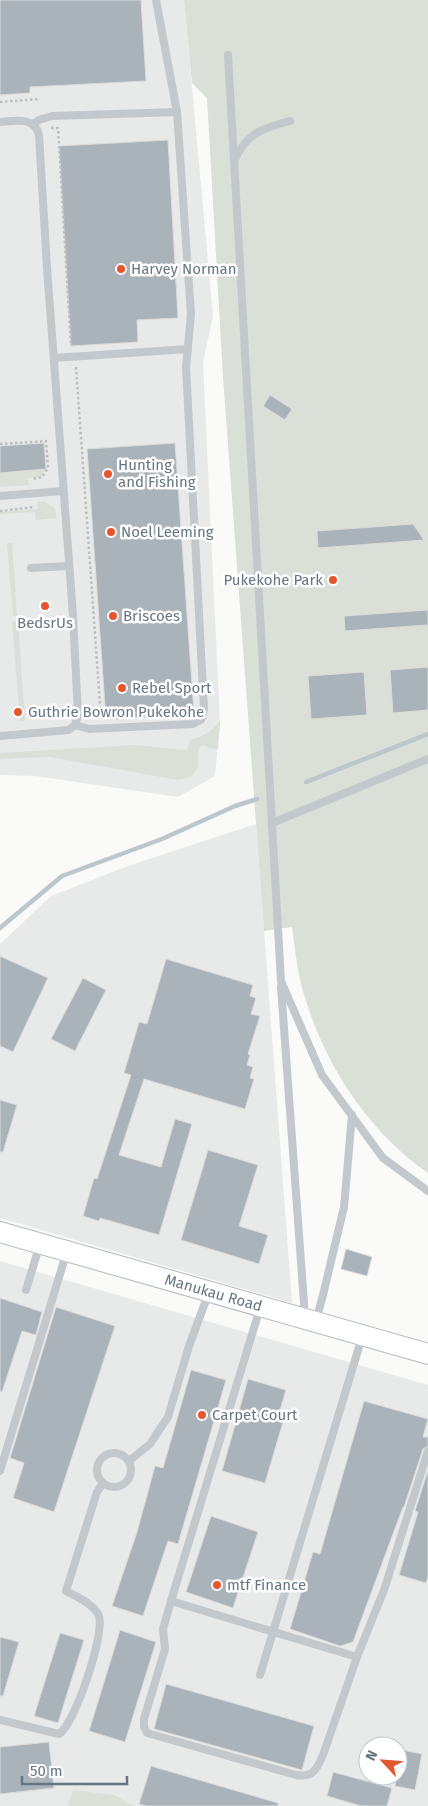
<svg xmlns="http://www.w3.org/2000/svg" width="428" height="1806" font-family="'Fira Sans',sans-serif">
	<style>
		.built { fill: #e8e9e9; fill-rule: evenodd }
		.green { fill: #dadfd7 }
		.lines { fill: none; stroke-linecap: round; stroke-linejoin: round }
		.stream { stroke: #bbc7cb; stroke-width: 4.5 }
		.building { fill: #aab3b9; stroke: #dcdcda }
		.secondary-casing { stroke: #b3babf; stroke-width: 22 }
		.path { stroke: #bbbfc2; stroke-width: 2.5; stroke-dasharray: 2.5 2.5; stroke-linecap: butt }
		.lane { stroke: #c3c8cc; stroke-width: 8 }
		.secondary { stroke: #fff; stroke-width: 20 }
		.poi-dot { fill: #e4572e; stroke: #fff; stroke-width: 2 }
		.labels { text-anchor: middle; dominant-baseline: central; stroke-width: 5; stroke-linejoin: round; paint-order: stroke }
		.poi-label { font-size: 15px; fill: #657683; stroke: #fff; text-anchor: start }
		.street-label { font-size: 15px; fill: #657683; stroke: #fff }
	</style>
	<rect width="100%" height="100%" fill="#fafaf8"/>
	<g class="built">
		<path d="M0,0H184L213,316L203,363L220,724L215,776L178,797L35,776L0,775Z"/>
		<path d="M256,824L292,1303L0,1218V944L51,896L128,866Z"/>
		<path d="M0,1261L428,1385V1806H0ZM368,1746H398V1776H368Z"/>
	</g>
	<g class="green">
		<path d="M184,0H428V1173C367,1131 323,1062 303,991C297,970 295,948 292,927L264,931L223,377L207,98L192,83Z"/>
		<path d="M46,469L40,477L28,478L29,485L0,487V473Z"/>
		<path d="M37,502H45L55,508L57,518L36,520L35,512L0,514V512L38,509Z"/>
		<path d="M7,543H12L17,616H13Z"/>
		<path d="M18,621L25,721H20L12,622Z"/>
		<path d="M220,720L218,749L209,748L204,745L199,747C196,767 204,774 178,780L50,757L0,759V753L134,745L187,750L190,740C204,736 212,732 220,720Z"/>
		<path d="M73,1790L114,1795L133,1806H68Z"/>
	</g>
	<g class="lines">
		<g class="stream">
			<path d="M306,782L428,734"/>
			<path d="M0,928L62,876L162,839L235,806L257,799"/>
		</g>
	</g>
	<g class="building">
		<path d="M0,0H141L146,81L30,87V93L0,95Z"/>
		<path d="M168,140L178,318L137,320L138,342L71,346L59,146Z"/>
		<path d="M270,395L292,409L285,420L263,406Z"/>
		<path d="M44,443L46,469L0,473V446Z"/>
		<path d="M175,443L194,713L106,720L87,449Z"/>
		<path d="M413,524L424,540L318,548L317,531Z"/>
		<path d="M428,610V625L345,631L344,616Z"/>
		<path d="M428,667V710L393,713L390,670Z"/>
		<path d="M364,672L367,715L311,719L308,676Z"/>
		<path d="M0,956L48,978L13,1052L0,1046Z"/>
		<path d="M166,959L253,985L250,996L256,998L251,1014L260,1016L248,1054L250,1055L247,1065L253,1067L250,1078L254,1079L245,1109L144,1079L119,1155L161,1167L175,1119L192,1124L159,1235L100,1218L99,1221L83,1216L94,1178L97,1179L131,1075L124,1073L139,1022L147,1024Z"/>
		<path d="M83,978L106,990L75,1051L51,1039Z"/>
		<path d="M0,1100L17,1105L3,1152H0Z"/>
		<path d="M208,1150L258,1165L239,1226L268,1235L259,1264L181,1240Z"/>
		<path d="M346,1249L372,1257L367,1276L341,1269Z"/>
		<path d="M0,1298L42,1312L36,1335L22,1331L2,1392L0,1391Z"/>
		<path d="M56,1307L115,1326L54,1512L13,1498L24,1463L10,1458Z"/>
		<path d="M191,1370L226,1380L178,1544L168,1541L143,1616L112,1606L137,1532L155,1466L163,1468Z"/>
		<path d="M248,1379L286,1390L277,1420L283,1422L265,1483L222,1471Z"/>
		<path d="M364,1401L428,1419L423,1437H428V1446L423,1449L404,1507H403L353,1642L340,1646L290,1629L313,1552L320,1554Z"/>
		<path d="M428,1470V1577L426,1583L399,1575L418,1512L415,1511Z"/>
		<path d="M211,1516L258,1532L233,1608L186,1592Z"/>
		<path d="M120,1630L156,1642L125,1742L89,1731Z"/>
		<path d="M60,1633L84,1640L58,1723L34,1716Z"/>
		<path d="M0,1637L19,1642L3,1696H0Z"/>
		<path d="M166,1684L314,1726L302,1770L154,1729Z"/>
		<path d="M49,1742L54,1788L0,1794V1747Z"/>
		<path d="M402,1750L422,1754L415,1790L395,1786Z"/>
		<path d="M151,1766L278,1803V1806H146L139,1804Z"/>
		<path d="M333,1772L392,1788L387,1806H361L327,1796Z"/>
	</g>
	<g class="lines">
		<g class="secondary-casing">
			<g id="secondary">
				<path id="s1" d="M0,1232L428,1354"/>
			</g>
		</g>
		<g class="path">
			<path d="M0,102L40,99"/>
			<path d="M51,128H58L71,346"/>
			<path d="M76,367L101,718"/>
			<path d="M0,444L46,441L48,468L42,477L33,479"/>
			<path d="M0,511L35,507"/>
		</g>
		<g class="lane">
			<path d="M228,55L281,981L322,1075L383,1158L428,1191"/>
			<path d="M0,122C15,121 35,116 39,135L47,268L73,615L78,715L75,725L69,730L0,736"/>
			<path d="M33,124L39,120L52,116L177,112"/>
			<path d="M235,159C247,133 263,128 290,121"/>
			<path d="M54,358L188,349"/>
			<path d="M0,496L63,491"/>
			<path d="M31,568L69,566"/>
			<path d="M75,725L89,729L193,724L201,720L204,709L186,367L191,314L177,112L156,0"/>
			<path d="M272,823L428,759"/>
			<path d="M281,987L305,1317"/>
			<path d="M26,1290L40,1244"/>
			<path d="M260,1308L171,1601L357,1657"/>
			<path d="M316,1321L323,1295L344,1207L352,1115"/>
			<circle cx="114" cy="1470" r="17"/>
			<path d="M129,1461L150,1444L168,1417L189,1346L209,1292"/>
			<path d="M0,1471L67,1251"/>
			<path d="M171,1601L163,1629L165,1649L144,1719V1727L147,1733L296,1775C313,1778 317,1769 323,1755L357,1657L384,1590L428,1451"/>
			<path d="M260,1675L362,1337"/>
			<path d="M0,1720L59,1734C75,1724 105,1634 99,1616C94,1604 77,1597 66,1591L97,1492L103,1483"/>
		</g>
		<use href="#secondary" class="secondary"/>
	</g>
	<g class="poi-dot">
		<circle cx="121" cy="269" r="5"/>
		<circle cx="108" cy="474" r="5"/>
		<circle cx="111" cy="532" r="5"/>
		<circle cx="333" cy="580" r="5"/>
		<circle cx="45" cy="606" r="5"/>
		<circle cx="113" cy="616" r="5"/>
		<circle cx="122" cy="688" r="5"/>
		<circle cx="18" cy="712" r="5"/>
		<circle cx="202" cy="1415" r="5"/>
		<circle cx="217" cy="1585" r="5"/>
	</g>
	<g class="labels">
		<g class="poi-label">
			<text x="131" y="269">Harvey Norman</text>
			<text x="118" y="465">Hunting<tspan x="118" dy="17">and Fishing</tspan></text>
			<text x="121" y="532">Noel Leeming</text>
			<text x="323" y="580" text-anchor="end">Pukekohe Park</text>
			<text x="123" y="616">Briscoes</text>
			<text x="45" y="623" text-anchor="middle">BedsrUs</text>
			<text x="132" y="688">Rebel Sport</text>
			<text x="28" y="712">Guthrie Bowron Pukekohe</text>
			<text x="212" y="1415">Carpet Court</text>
			<text x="227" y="1585">mtf Finance</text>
		</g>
		<g class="street-label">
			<text stroke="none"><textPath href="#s1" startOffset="222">Manukau Road</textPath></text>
		</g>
	</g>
	<g transform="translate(383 1761) rotate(296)"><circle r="24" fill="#ffffff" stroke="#c1c8cd"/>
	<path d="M0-4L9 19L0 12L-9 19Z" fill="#e4572e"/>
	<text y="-8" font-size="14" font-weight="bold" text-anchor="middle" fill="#657683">N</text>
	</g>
	<path d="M22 1776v8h105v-8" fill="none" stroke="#657683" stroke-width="2.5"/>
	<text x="30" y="1776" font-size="15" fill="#657683" stroke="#ffffff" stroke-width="4" paint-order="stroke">50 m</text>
</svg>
